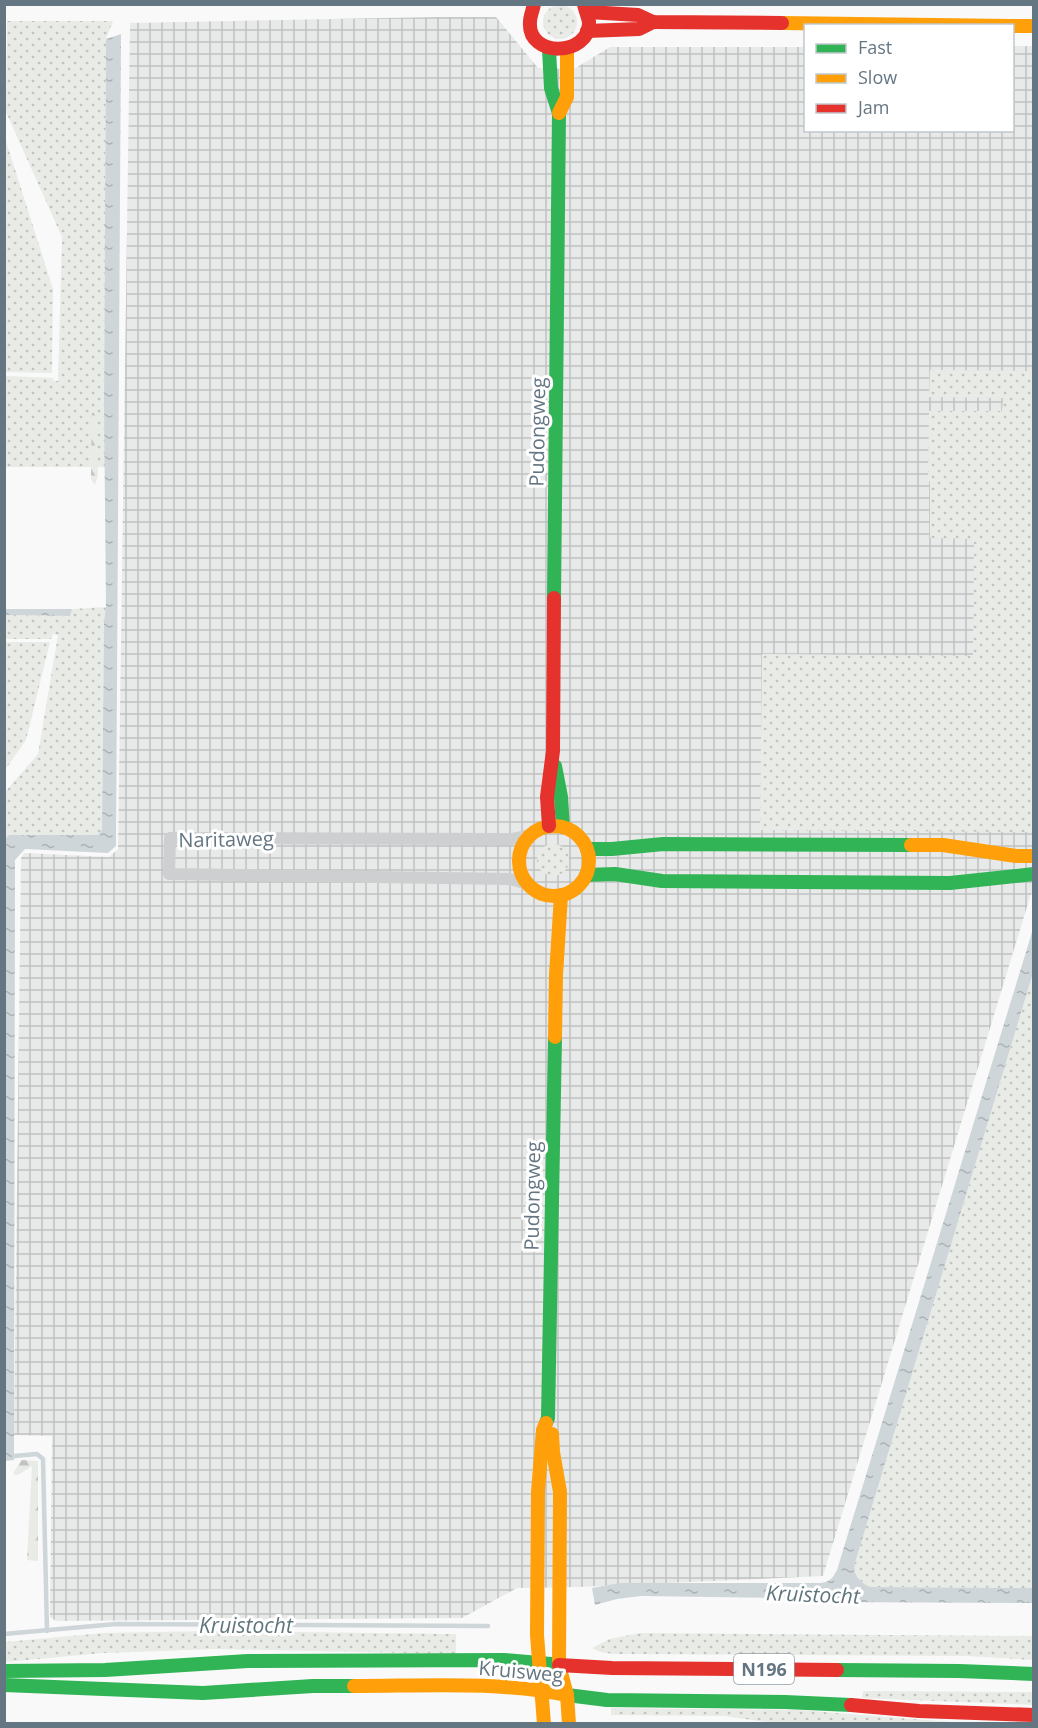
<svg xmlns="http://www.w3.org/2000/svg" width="1038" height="1728" font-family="'Open Sans',sans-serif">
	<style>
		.industrial { fill: url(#industrial-grid) }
		.grass { fill: url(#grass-dots) }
		.forest { fill: url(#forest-firs) }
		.water { fill: url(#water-ripples) }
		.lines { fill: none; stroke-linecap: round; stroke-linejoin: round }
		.stream { stroke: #ced6d9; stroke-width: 4.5 }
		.street { stroke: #cecfd0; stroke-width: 12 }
		.fast { stroke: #30b455; stroke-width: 14 }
		.slow { stroke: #ff9f0a; stroke-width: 14 }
		.jam { stroke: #e5322d; stroke-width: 14 }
		.labels { text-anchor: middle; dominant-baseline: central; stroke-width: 6; stroke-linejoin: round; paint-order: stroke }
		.shield { fill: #fff; stroke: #939fa8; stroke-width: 1.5 }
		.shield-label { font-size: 18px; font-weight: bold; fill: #657683 }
		.street-label { font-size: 20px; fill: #657683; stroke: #fff }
		.water-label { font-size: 21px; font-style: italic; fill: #60757c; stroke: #fff }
	</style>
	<defs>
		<pattern id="industrial-grid" width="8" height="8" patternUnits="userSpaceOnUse" patternTransform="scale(1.5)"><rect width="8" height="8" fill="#e8e9e9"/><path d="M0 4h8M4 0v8" fill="none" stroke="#c0c1c2"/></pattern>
		<pattern id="grass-dots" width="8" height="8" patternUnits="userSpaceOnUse" patternTransform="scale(1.5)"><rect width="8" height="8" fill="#e8ebe6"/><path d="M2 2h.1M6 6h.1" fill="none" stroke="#c0c3c0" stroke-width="1.8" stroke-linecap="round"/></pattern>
		<pattern id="forest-firs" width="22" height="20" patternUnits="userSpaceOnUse" patternTransform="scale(1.5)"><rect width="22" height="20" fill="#e8ebe6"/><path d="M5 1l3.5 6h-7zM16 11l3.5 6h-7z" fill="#c0c3c0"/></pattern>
		<pattern id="water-ripples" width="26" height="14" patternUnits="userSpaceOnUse" patternTransform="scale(1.5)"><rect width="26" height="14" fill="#ced6d9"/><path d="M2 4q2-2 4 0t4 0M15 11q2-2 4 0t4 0" fill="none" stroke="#abb2b5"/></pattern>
	</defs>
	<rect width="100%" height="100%" fill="#f9f9f9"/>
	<path class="industrial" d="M436,17H496L538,68L574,69L610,47H805L806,130H1012L1013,46H1033V891L1030,897L823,1576L579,1587L517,1588L462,1618L56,1621L50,1617L52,1436L14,1435L21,858L24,853L109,857L118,849L130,23Z"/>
	<g class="grass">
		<circle cx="560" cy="22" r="17"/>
		<path d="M7,21H113L106,39L104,404L106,467H5V376L53,378L54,381H58L62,237L6,112Z"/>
		<path d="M4,135L53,289L52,373L5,372Z"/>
		<path d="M930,370L1033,371V832L760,830L762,654L973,656L974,539L930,538V481H928L929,411H1002L1003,398L929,397Z"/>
		<path d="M106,607L104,621L102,830L99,835H9L5,896V792L38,754L58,635L53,634L51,639H5V615L70,616L72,609Z"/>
		<path d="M5,642H50L26,740L5,770Z"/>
		<circle cx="553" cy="860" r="16"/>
		<path d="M1033,973V1588L868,1587C859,1580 854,1575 855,1563Z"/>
		<path d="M208,1631L456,1634V1654L216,1649L103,1653L5,1662V1642L104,1633Z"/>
		<path d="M640,1633L1033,1636V1660L967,1656L614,1654L600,1652L592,1648L609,1639Z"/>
		<path d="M863,1691L1033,1692L1034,1705L862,1698Z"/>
		<path d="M611,1708L798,1710L964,1723L783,1724L723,1716L611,1715Z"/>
	</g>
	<g class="forest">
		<path d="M96,412L98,475L95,485L91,479L92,413Z"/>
		<path d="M21,1460L38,1461V1561L27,1560L32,1466L18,1475L13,1474Z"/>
	</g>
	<g class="water">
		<path d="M121,34L116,846L108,853L25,849L15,860L14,1456V1460L6,1461L5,839L9,835H98L102,830L104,621L106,607L104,404L106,39Z"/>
		<path d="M5,609H72L70,616L5,615Z"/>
		<path d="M1033,929V973L855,1563C853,1575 859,1581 869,1587L1033,1588V1603L823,1602L789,1598L641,1596L617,1599L595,1605L592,1588L620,1583H820C830,1582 832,1579 837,1570Z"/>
	</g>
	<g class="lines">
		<g class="stream">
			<path d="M14,1456L37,1454L43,1459L47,1631"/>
			<path d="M4,1634L116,1624L488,1626"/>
		</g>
		<path class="street" d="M528,884L510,879L169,874L170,838L512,839L530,835"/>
		<g class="fast">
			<path d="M549,49L551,88L559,113L554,598"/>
			<path d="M555,766L561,797L563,827"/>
			<path d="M587,849H612L663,844L911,845"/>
			<path d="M586,875L615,874L662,881L950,883L1034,874"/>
			<path d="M546,1423L548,1418L555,1037"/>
			<path d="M837,1670L959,1671L1034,1674"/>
			<path d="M4,1671L105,1670L248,1661L504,1660L551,1664"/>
			<path d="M4,1685L203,1693L313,1686H354"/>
			<path d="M567,1695L607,1700L785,1702L851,1705"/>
		</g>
		<g class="slow">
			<path d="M782,23L1010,26"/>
			<path d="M1012,26H1034"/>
			<path d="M559,113L567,97V50"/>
			<circle cx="554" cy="861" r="35"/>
			<path d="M911,845H943L1016,856H1034"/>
			<path d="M555,1037L556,975L561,895"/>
			<path d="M552,1434L553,1452L560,1492L559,1665L567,1695L569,1724"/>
			<path d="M354,1686C425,1686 497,1681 567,1695"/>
			<path d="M544,1724L537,1635L538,1492L543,1430L546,1423"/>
		</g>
		<g class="jam">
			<path d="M534,4C533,10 530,16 530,22C527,58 590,57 589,22C588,16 585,10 584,4"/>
			<path d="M588,12L638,15L653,22L782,23"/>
			<path d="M587,31L639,29L653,22"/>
			<path d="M549,826L547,797L553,751L554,598"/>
			<path d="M559,1665L612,1668L837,1670"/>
			<path d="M851,1705L919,1711L1034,1715"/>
		</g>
	</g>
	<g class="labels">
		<rect class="shield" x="734" y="1654" width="60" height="30" rx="4.5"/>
		<g class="shield-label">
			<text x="764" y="1669">N196</text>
		</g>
		<g class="street-label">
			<text transform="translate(537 432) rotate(-89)">Pudongweg</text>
			<text transform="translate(226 839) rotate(-1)">Naritaweg</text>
			<text transform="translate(532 1196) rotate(-89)">Pudongweg</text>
			<text transform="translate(521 1671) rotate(5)">Kruisweg</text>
		</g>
		<g class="water-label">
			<text transform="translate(813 1594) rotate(2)">Kruistocht</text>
			<text x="246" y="1625">Kruistocht</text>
		</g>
	</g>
	<rect width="1038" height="1728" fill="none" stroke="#657683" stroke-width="12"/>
	<rect x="804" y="24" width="210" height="108" fill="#ffffff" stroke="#c1c8cd" stroke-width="1.5"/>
	<rect x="816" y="44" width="30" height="9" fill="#30b455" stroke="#c1c8cd" stroke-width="1.5"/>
	<text x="858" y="54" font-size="18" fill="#657683">Fast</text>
	<rect x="816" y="74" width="30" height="9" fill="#ff9f0a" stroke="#c1c8cd" stroke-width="1.5"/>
	<text x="858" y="84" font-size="18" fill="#657683">Slow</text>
	<rect x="816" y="104" width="30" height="9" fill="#e5322d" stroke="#c1c8cd" stroke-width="1.5"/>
	<text x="858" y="114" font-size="18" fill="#657683">Jam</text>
</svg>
